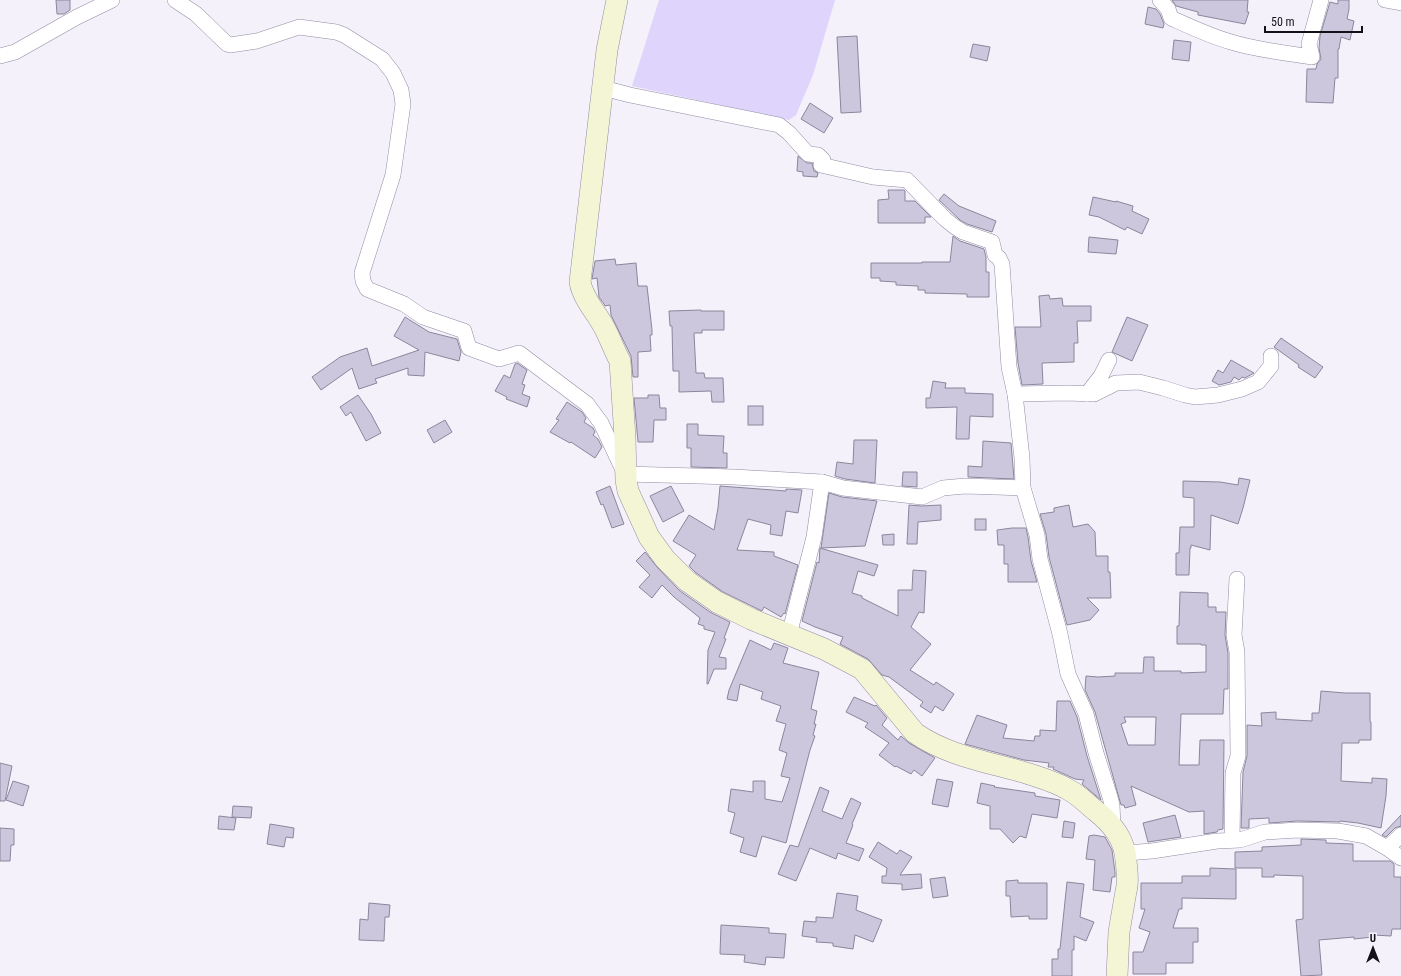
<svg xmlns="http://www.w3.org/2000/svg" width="1401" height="976" font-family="'Roboto Condensed',sans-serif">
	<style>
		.green { fill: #dfd4fc }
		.building { fill: #cdc7de; stroke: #8c869c; fill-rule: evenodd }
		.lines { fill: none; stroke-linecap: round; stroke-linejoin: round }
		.street-casing { stroke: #928ca3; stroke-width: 16 }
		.secondary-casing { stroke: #928ca3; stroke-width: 22 }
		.street { stroke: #fff; stroke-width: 15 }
		.secondary { stroke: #f4f5d5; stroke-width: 21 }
	</style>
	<rect width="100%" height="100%" fill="#f4f1fb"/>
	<path class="green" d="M659,0H835L813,75L796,115L789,120L632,86Z"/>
	<g class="building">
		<path d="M56,0H70V10L64,14H57Z"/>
		<path d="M1172,0H1248L1247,12H1249L1245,24L1198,15V12L1176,6Z"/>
		<path d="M1338,0H1349V9L1347,19L1354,21L1350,40L1341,37L1339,49H1338V78H1335L1333,103L1306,102L1307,69H1316L1317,64L1321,59L1319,48L1320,36L1330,2L1338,4Z"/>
		<path d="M1148,7L1156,9L1160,14L1164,24L1163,28L1145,24Z"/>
		<path d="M857,36L861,112L841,113L837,37Z"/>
		<path d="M1174,40L1191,42L1189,61L1172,59Z"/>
		<path d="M973,44L990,47L987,61L970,57Z"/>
		<path d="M810,103L833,118L824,133L801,119Z"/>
		<path d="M798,156L807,163H812L814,171L818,173L817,177L803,176V172L797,171Z"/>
		<path d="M888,190H904L905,191V201H915L931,217H925V223H878V200L889,199Z"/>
		<path d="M944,194L959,206L996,221L992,232L967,224L960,220L939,200Z"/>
		<path d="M1093,197L1116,202V201L1133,206L1132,211L1149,219L1142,234L1127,227L1125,230L1099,217L1089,215Z"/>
		<path d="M953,236L960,241L984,249L986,257V272H989V297H967V294L925,293V290H918V286L896,285V282L880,281V278H871V263H922V262H950Z"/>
		<path d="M1089,237L1118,240L1116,254L1088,252Z"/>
		<path d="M615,259L616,265L636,263L638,286H647L652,330V335H650L651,351L638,352V377H633L631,356L611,315L610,305L605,306L604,304L599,297L597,278L592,279L595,261Z"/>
		<path d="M1049,295L1050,299L1062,298L1063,306H1091V321H1077L1078,343H1074V362L1042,363L1043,384L1022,385L1018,363L1015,327H1041L1039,296Z"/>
		<path d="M701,310V311H724V330H702V333H694L696,373H704L705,378H723L724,402H712L711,391L679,392V371H673L672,326H670L669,311Z"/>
		<path d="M405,317L429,332L457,339L461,352L459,361L425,352L424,376L408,375V368L375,379L377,383L359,389L352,368L321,390L312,377L340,357L367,348L372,366L419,350L394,336Z"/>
		<path d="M1127,317L1148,325L1132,361L1112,352Z"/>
		<path d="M1281,338L1323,367L1315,378L1298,367L1299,365L1274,347Z"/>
		<path d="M1231,360L1254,373L1245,378L1242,377L1239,380L1234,377L1231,382L1219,385L1212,381L1218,370L1223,373Z"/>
		<path d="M517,363L527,370L522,384L525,385L522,394L530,397L527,407L506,399L507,397L495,391L504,375L510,378L515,364Z"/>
		<path d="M933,381L946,383L945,388H965V393L993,394V417L970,416L969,439H956L957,407L926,408V398H930Z"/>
		<path d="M358,395L371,414L381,433L366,441L351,412L346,416L340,407Z"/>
		<path d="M648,395H659L660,408H666V420H654L653,442H638L634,398H648Z"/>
		<path d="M567,402L582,412L586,418L584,422L593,428L595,432L593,435L598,439L602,447L595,458L571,442L570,443L550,432L559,420L556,419Z"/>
		<rect x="748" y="406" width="15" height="19"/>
		<path d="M445,420L452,432L434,443L427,430Z"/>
		<path d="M687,424H698V435L724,436L723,453H727V468L691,467V448H687Z"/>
		<path d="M854,440H877L875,483L845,479L835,476L837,462L853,464Z"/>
		<path d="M983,441L1011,443L1014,479L968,477V466L982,467Z"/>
		<path d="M903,472H917V487L902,486Z"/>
		<path d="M1239,478L1250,480L1243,508L1238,524L1211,515L1210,550L1191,545V548H1190L1189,575H1176V553H1179L1180,527H1194V498L1183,497V481L1220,482L1238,485Z"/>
		<path d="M610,486L624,524L612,528L603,504L601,505L596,492Z"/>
		<path d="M671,486L684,511L663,522L650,496Z"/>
		<path d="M720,486L786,491V489L802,490L798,513L786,511L782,536L770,534L771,525L748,519L737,550L774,552V556L798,565L785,614L784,613L781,617L764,607L762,611L723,592L695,572L689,566L696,555L673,541L689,515L714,530L718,508Z"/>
		<path d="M829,493L842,497L877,501L865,546L821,548Z"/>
		<path d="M909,505L921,506L941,505V520L918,522L917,544H907Z"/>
		<path d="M1069,505L1073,527L1088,524L1095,532L1096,556H1108V572H1110L1111,598H1087L1099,610L1090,620L1067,625L1049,557L1046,534L1040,514L1054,512V508Z"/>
		<rect x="975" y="519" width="11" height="11"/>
		<path d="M1012,528H1026L1028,537L1031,561L1037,582H1008V564H1004V545H998L997,530Z"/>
		<path d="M894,534V545H883L882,535Z"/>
		<path d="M820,548L878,565L874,576L858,571L852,593L862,596V598L898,616V590H912L913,570L926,571L924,613L919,612L911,627L931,644L910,670L934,685L936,682L954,694L943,711L935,706L931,713L920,706L923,702L889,677L882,675L868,659L840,644L843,637L815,627L802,621L817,562L819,563Z"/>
		<path d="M645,552L657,567L680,591L710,612L730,622L724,638L726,639L719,657L726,658V669H714L708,684H707L708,650L715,632L704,629V626L698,624L700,618L674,597L662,585L652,598L639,587L650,575L636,561Z"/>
		<path d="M1180,592L1208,593V607H1216V612H1226L1225,635L1228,653V689H1224L1223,714H1181L1179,765H1199L1200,740H1224L1223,829L1218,830L1217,832L1204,834V811L1189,812L1131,786L1136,805L1125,808L1124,805H1121L1095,712L1085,690L1086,676L1098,677L1115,676V673H1143L1144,657H1154V671H1181V673L1206,672V645H1201V644H1177V626H1179ZM1124,717H1156L1155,745H1128L1121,724L1126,722Z"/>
		<path d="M750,640L771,650L774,643L788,648L783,663L819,672L811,709L817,711L814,724H816L813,735L815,736L810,750L786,843L762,836L756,857L740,852L744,838L730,833L735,813L728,811L731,789L753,792V781H765V799L782,802L790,778L781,776L787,753L779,750L786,724L776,721L781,706L761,699L763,692L740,684L737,701L727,699L729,690Z"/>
		<path d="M1321,691L1345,693H1370V722H1371V740H1359V743H1342L1341,781L1372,783V778L1387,779L1386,796L1381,828L1358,823L1340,821V822L1297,821L1269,823V818L1249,819V828H1241L1243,772L1247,756V725L1262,726L1261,713L1276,712V719L1312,721V713H1319Z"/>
		<path d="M854,697L875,706L876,705L887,718L882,725L898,740L901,736L909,743L935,758L922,776L914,770L911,774L896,766L895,767L879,755L889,743L865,727L868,723L846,712Z"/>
		<path d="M1057,701H1070L1077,717L1087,756L1101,800L1082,784L1084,780L1075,779L1053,769L1054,767H1048L1049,763L1024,760L965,744L977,715L1007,725L1003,738L1034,741L1035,736H1040V730L1056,731Z"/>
		<path d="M0,763L12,766L5,801H0Z"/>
		<path d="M937,779L953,782L948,807L932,804Z"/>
		<path d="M13,781L29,786L23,806L6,800Z"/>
		<path d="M981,783L995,786L994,787L1035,793V796L1060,800L1057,818L1032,814L1026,838L1020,836L1013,843L1000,829H990V806L977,803Z"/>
		<path d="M820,787L829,791L822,811L842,819L851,798L861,803L852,824L853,825L846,843L864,849L859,861L838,853L836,859L810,848L796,881L778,874L790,845L798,847Z"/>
		<path d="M233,806L252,807L251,818L232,817Z"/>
		<path d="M1175,815L1181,837L1148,842L1143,823Z"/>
		<path d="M1401,815V826L1395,828L1386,837L1382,835Z"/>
		<path d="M219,816L236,818L234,830L218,829Z"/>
		<path d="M1064,821L1075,823L1073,838L1062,837Z"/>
		<path d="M270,824L294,828L293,838L286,837L284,847L267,844Z"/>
		<path d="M0,828L14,829V845H11L10,861H0Z"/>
		<path d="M1094,835L1105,837L1112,850L1115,872V877H1112L1110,892L1093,890L1095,860L1086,859L1089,836Z"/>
		<path d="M1301,839L1326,840V843L1353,844V861H1390L1394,864V877H1401V929H1392L1391,936L1373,935V937L1354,939V937L1319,940L1322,975L1301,976L1296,920L1303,919V876L1274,875V877H1262V868H1235V852L1262,851V847L1301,845Z"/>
		<path d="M878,842L897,854L900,850L912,857L900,875L921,874L922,888L902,890V884L882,883V876H886L887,868L869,857Z"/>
		<path d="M1210,868L1236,869V899L1182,898V909H1179L1173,928H1198V942H1193V963H1166V974H1133V952H1143L1150,932L1139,928L1145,909H1141V883H1182V876H1210Z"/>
		<path d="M945,877L948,896L933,898L930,879Z"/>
		<path d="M1018,880V883H1047V919H1029V916L1011,917L1010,896H1006V881Z"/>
		<path d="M1067,882L1084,884L1080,917L1094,922L1086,941L1074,936V950H1072V976H1052V959H1058V949H1060Z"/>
		<path d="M837,893L858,896L856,910L882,920L873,942L855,935L853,949L833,946V943L816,942L817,938L802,936L804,921L816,922V917L833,918Z"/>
		<path d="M369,903L390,905L389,917H385L384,941L359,940L360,919L368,920Z"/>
		<path d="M721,925L769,928V933L786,934L784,958L766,957L765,965L744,962L745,955L720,954Z"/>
	</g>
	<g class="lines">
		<g class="street-casing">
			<g id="street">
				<path d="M175,0L196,14L227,44L230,45L257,41L299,27L336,32L344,35L382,59L393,73L401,90L403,104L393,175L362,273L363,281L367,289L404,304L423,317L464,331L469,348L499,359L519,353L587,404L601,423L625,474L734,477L822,482L843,488L922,497L943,488L965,486L1023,488"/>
				<path d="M1160,0L1168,9L1171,18C1191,27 1210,36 1231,42C1257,50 1285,53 1312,57L1309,44L1321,0"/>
				<path d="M1385,0L1401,3"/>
				<path d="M0,56L15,52L77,17L112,0"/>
				<path d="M603,88L630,95L779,125L789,133L808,154L818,155L823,160L821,165L873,177L907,180L945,219L955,227L963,232L992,242L995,255L999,258L1002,264L1009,367L1015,394L1022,458L1023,488L1037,535L1040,559L1060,634L1068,674L1086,714L1096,753L1110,797L1112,805L1113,826"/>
				<path d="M1015,394L1067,393L1094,394L1116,383L1139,382L1163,388L1185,395L1195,397L1218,395L1242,389L1258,382L1271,366V356"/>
				<path d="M1087,394L1101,376L1109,360"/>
				<path d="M789,635L814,537L822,482"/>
				<path d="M1232,840L1233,773L1238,756L1237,652L1234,635L1237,579"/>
				<path d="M1387,848L1401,835"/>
				<path d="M1126,853L1152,851L1217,841L1240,840L1265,832L1297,830L1338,831L1366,836L1387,848L1401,858"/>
			</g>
		</g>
		<g class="secondary-casing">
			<path id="secondary" d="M617,0L607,50L580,282C583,299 596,312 604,327C610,338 614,350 620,361L625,438L626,480L628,491L649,537L665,559L687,581L717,602L751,619L824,649L862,669L915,733C948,756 989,762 1026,773C1041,778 1056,782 1069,790C1079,795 1087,804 1096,811C1112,824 1125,839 1126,861C1127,871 1129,881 1126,891L1119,932L1117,976"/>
		</g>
		<use href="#street" class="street"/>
		<use href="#secondary" class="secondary"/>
	</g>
	<g transform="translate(1373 948)" stroke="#f4f1fb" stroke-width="3" paint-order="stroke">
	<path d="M0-3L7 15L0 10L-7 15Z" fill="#121018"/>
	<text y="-6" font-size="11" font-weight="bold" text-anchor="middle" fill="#121018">U</text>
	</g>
	<path d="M1265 26v6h97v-6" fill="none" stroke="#121018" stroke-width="2"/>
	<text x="1271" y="26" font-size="12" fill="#121018" stroke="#f4f1fb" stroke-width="3" paint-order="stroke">50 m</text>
</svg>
